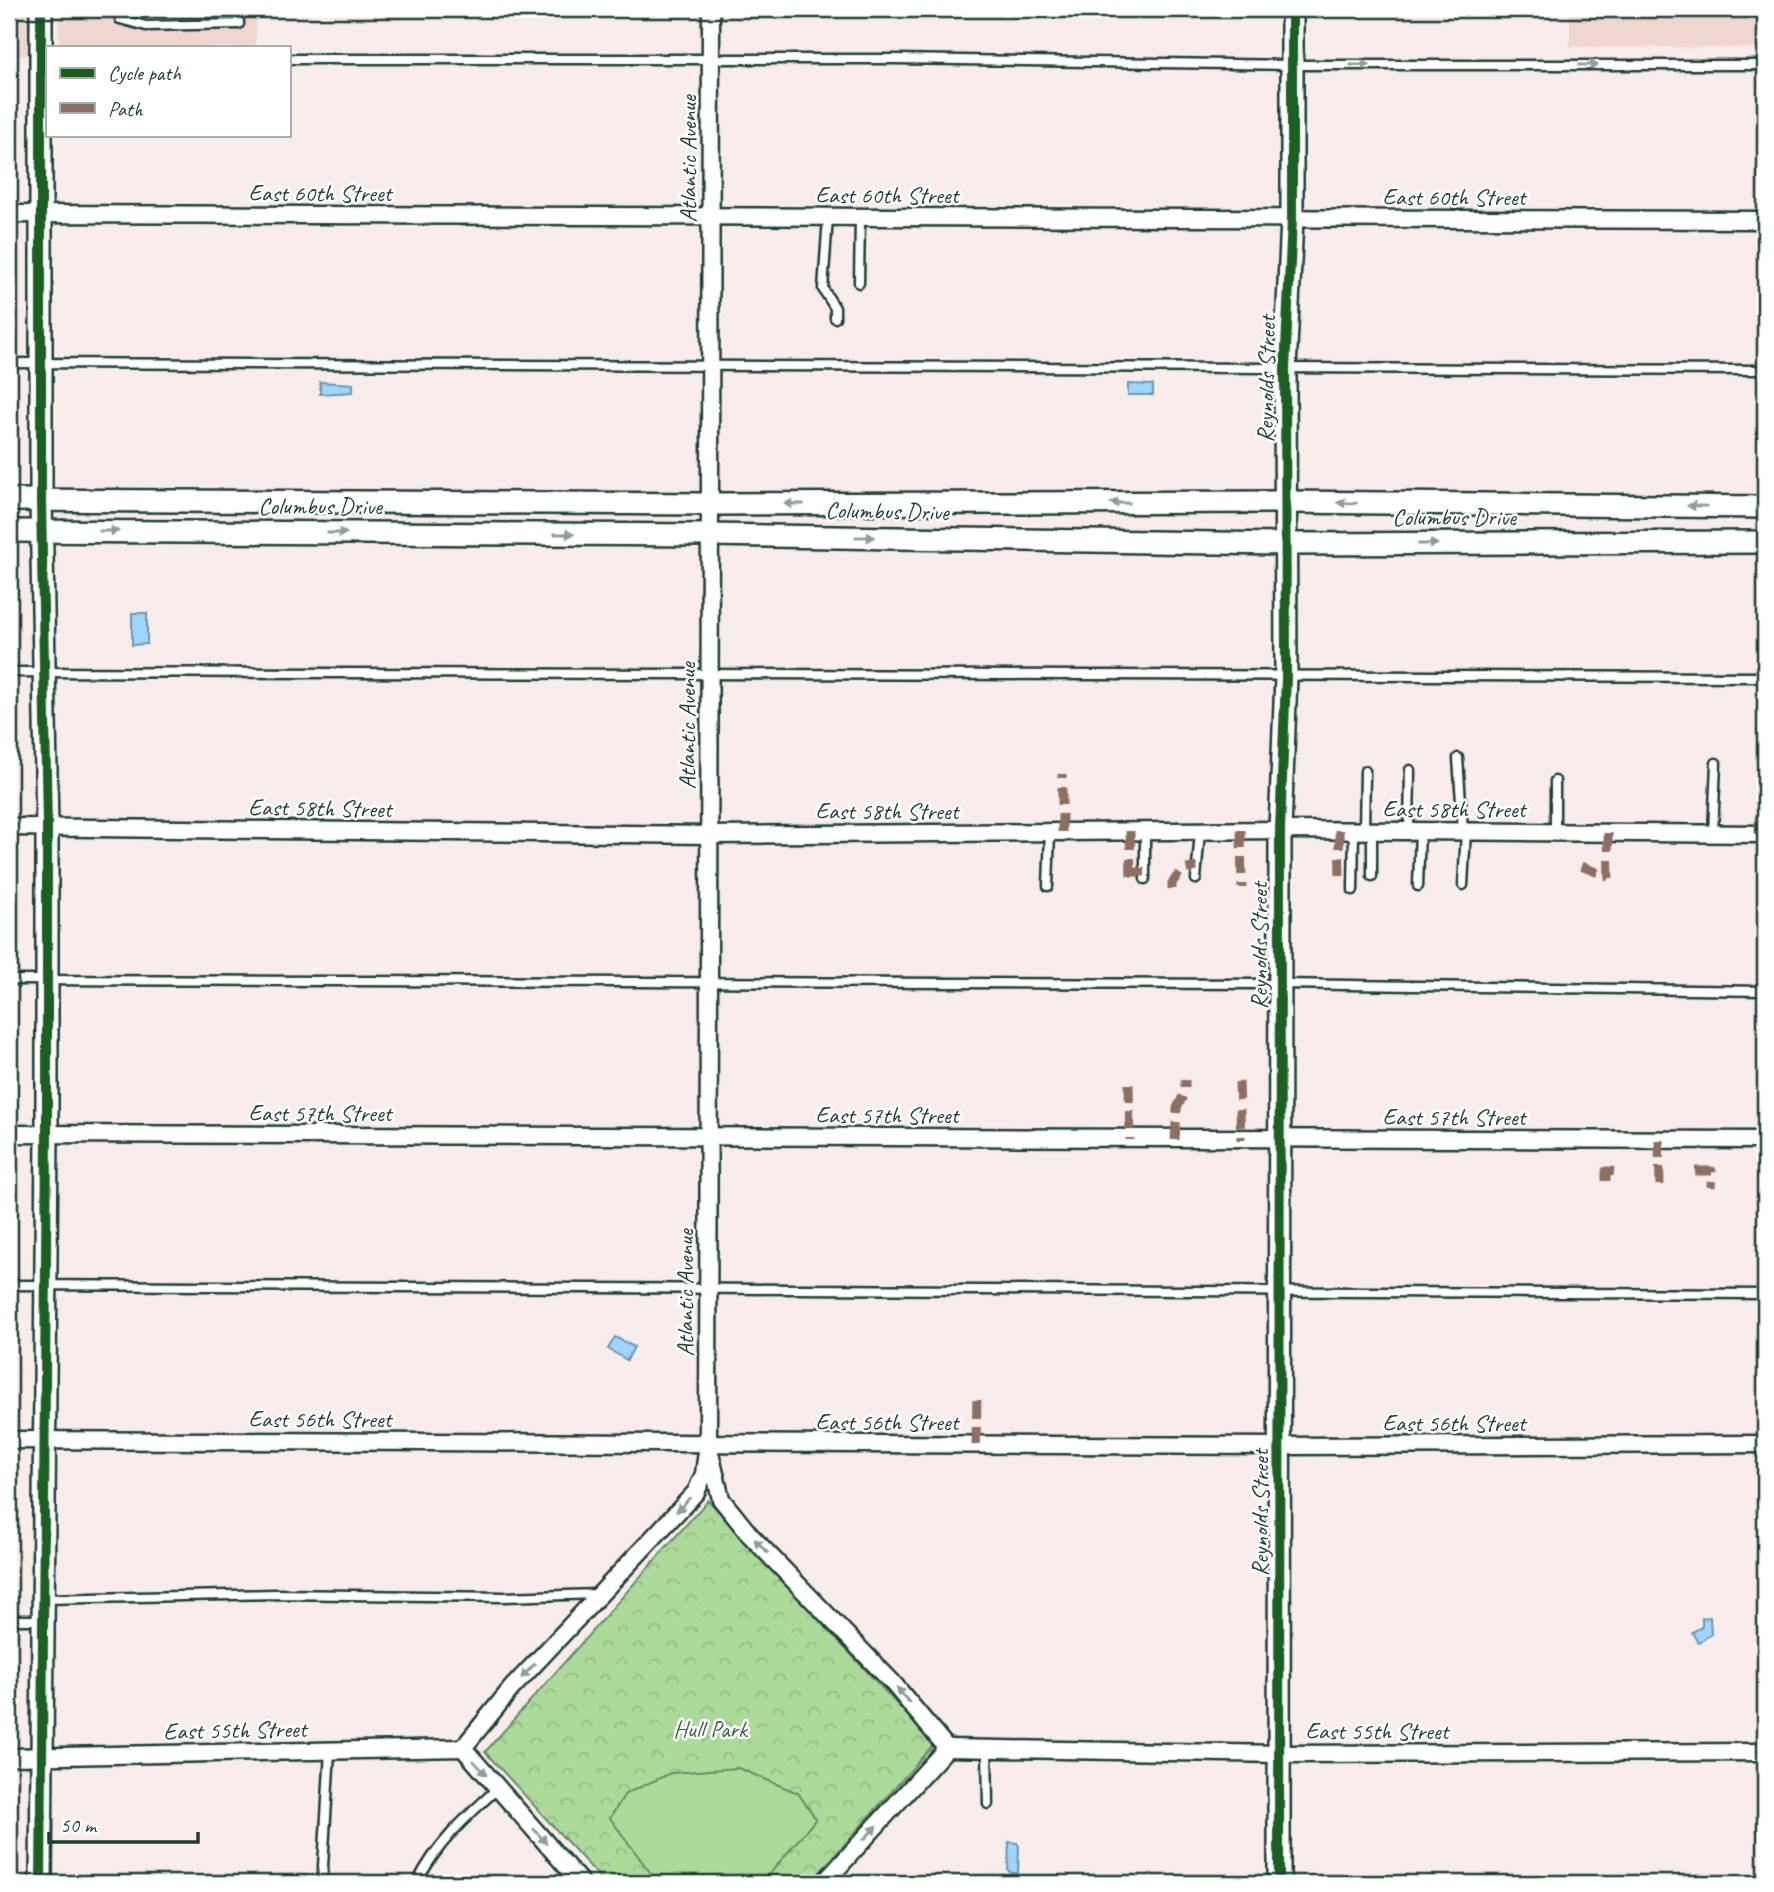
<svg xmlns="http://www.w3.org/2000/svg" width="1774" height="1892" font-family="Caveat,sans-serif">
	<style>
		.built { fill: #efd7d0 }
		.forest { fill: url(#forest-crowns); stroke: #658c67; stroke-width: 2 }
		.pitch { fill: #abda9a; stroke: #658c67; stroke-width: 2 }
		.water { fill: #a0d5ff; stroke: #6c98ae; stroke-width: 2 }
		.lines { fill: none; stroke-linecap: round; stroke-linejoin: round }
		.service-casing { stroke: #1f3d34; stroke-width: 13 }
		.minor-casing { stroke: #1f3d34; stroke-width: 21 }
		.tertiary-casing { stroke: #1f3d34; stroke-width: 26 }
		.service { stroke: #fff; stroke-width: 8 }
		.minor { stroke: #fff; stroke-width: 16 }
		.tertiary { stroke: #fff; stroke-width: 21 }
		.quiet { stroke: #8d6e63; stroke-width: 9; stroke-dasharray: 18 9; stroke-linecap: butt }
		.cycleway-casing { stroke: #fff; stroke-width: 15 }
		.cycleway { stroke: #1b5e20; stroke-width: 10 }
		.oneway { fill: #8f9e9a }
		.labels { text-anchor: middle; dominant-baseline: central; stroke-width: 5; stroke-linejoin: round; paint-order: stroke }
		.street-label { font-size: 24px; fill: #1f3d34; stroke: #fff }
		.park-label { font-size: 24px; fill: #42644e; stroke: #fff }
	</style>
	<defs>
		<pattern id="forest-crowns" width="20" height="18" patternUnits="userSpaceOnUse" patternTransform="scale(1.75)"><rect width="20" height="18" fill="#abda9a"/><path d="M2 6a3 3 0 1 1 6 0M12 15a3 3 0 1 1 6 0" fill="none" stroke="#93bc85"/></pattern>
	</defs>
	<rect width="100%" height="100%" fill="#f8edea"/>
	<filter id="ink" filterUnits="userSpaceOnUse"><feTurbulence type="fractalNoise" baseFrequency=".0143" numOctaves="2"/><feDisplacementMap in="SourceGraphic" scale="14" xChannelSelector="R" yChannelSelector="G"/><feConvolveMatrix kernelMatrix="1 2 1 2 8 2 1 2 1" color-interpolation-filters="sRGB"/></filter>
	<g filter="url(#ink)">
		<g class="built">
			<path d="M9,9H33L34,55H9Z"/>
			<path d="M58,9H257L255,47H59Z"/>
			<path d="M1570,9H1765V48L1570,47Z"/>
		</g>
		<path class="forest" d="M708,1500L934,1744L810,1883H605L485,1752Z"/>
		<path class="pitch" d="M738,1768L798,1793L816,1819L762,1883H658L610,1818L625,1794L671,1773Z"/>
		<g class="water">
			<path d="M320,382L353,384V392L320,394Z"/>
			<path d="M1128,384L1153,385V395H1128Z"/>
			<path d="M132,613H147V644L132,645Z"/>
			<path d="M615,1337L634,1347L627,1360L608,1349Z"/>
			<path d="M1710,1617L1711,1634L1698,1643L1692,1632L1702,1627V1618Z"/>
			<path d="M1009,1842L1017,1843L1019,1846L1018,1873H1011L1008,1870Z"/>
		</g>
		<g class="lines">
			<g class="service-casing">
				<g id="service">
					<path d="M119,9L120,19L146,26L239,24L238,9"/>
					<path d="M289,59H894L1292,65H1765"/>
					<path d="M828,217L823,289L835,308V318"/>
					<path d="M859,283L860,217"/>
					<path d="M9,363L1765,370"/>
					<path d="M9,672L1765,677"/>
					<path d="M1458,758L1463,831"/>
					<path d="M1364,831L1365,771"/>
					<path d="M1409,831L1410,770"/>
					<path d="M1555,832V781"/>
					<path d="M1713,833L1716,763"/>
					<path d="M1372,876V831"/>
					<path d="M1145,879V831"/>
					<path d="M1196,879L1200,831"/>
					<path d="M1463,885L1466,831"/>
					<path d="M1048,886L1050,832"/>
					<path d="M1418,886L1420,831"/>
					<path d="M1353,890L1354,831"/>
					<path d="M9,980L1280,984L1765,991"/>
					<path d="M9,1285L1765,1294"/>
					<path d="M44,1599L275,1594L504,1597L597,1594"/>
					<path d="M9,1620H40"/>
					<path d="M987,1748L988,1804"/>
					<path d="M322,1883L330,1751"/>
					<path d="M417,1883C436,1844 466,1817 498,1788"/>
				</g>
			</g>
			<g class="minor-casing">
				<g id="minor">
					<path d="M9,214L1765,220"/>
					<path d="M9,827L709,835L1280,830L1765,834"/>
					<path d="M9,1134L1765,1140"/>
					<path d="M9,1440L1281,1446L1765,1444"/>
					<path d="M710,1453L721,1499L750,1535L892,1682L947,1748"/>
					<path d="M463,1748L511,1689L696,1492L704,1474L708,1444L711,9"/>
					<path d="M463,1748L581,1883"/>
					<path d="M947,1748L1280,1754L1765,1752"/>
					<path d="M9,1757L463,1748"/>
					<path d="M824,1883L947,1748"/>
				</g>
			</g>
			<g class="tertiary-casing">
				<g id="tertiary">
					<path d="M41,9V500L47,827V1134L41,1883"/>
					<path d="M9,500L710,504L1286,502L1765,507"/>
					<path d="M9,531L709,535L1287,544L1765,542"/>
					<path d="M1279,1883L1280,830L1286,677L1285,370L1292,219V9"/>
				</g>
			</g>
			<use href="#service" class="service"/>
			<use href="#minor" class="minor"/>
			<use href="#tertiary" class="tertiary"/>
			<g class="quiet">
				<path d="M1241,830L1242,888"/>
				<path d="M1339,830L1340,877"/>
				<path d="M1130,831L1131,880"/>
				<path d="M1062,832V774"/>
				<path d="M1608,833L1609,883"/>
				<path d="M1759,834L1760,786H1765"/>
				<path d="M1581,866L1609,877"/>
				<path d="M1130,872H1145"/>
				<path d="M1172,889V883L1182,870L1197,867"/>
				<path d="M1239,1082L1241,1140"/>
				<path d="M1129,1084L1130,1140"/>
				<path d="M1175,1140L1177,1108L1185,1092V1080"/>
				<path d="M1659,1140L1660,1190"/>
				<path d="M1695,1171H1712L1711,1187"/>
				<path d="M1606,1181V1171L1621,1172"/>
				<path d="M976,1445L977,1392"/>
			</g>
			<g class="cycleway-casing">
				<g id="cycleway">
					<path d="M41,9V500L47,827V1134L41,1883"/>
					<path d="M1279,1883L1280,830L1286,677L1285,370L1292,219V9"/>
				</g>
			</g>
			<use href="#cycleway" class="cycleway"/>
		</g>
		<defs><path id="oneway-solid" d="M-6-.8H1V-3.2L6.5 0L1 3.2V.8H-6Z" transform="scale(1.75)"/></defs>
		<g class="oneway">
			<use href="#oneway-solid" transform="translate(1360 65)"/>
			<use href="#oneway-solid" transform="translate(1588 65)"/>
			<use href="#oneway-solid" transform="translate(1120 503) rotate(180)"/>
			<use href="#oneway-solid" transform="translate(1347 503) rotate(-179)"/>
			<use href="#oneway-solid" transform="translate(794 504) rotate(180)"/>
			<use href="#oneway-solid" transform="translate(1697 506) rotate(-179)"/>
			<use href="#oneway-solid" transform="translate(109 531)"/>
			<use href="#oneway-solid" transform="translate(337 533)"/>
			<use href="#oneway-solid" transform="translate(564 534)"/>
			<use href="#oneway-solid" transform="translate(865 537) rotate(1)"/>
			<use href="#oneway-solid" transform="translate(1428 544)"/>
			<use href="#oneway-solid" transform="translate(683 1505) rotate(133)"/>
			<use href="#oneway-solid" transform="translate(761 1546) rotate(-134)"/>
			<use href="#oneway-solid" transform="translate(528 1671) rotate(133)"/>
			<use href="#oneway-solid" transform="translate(903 1695) rotate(-130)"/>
			<use href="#oneway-solid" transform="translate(480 1768) rotate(49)"/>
			<use href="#oneway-solid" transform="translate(870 1833) rotate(-48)"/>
			<use href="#oneway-solid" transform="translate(540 1836) rotate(49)"/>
		</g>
	</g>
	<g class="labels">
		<g class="street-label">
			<text transform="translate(688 159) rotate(-90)">Atlantic Avenue</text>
			<text x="320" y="193">East 60th Street</text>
			<text x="887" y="195">East 60th Street</text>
			<text x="1454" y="197">East 60th Street</text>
			<text transform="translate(1266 379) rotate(-89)">Reynolds Street</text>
			<text x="320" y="506">Columbus Drive</text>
			<text transform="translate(887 511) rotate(1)">Columbus Drive</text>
			<text x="1454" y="517">Columbus Drive</text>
			<text transform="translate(687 726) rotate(-90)">Atlantic Avenue</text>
			<text transform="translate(320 808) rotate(1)">East 58th Street</text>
			<text x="1454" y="809">East 58th Street</text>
			<text x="887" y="811">East 58th Street</text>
			<text transform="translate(1259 946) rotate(-90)">Reynolds Street</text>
			<text x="320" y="1113">East 57th Street</text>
			<text x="887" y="1115">East 57th Street</text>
			<text x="1454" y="1117">East 57th Street</text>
			<text transform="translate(685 1293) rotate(-90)">Atlantic Avenue</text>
			<text x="320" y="1419">East 56th Street</text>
			<text x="887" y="1422">East 56th Street</text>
			<text x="1454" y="1423">East 56th Street</text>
			<text transform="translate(1260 1513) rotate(-90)">Reynolds Street</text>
			<text transform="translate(235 1730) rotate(-1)">East 55th Street</text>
			<text x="1377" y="1731">East 55th Street</text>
		</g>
		<g class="park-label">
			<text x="710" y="1729">Hull Park</text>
		</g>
	</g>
	<rect width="1774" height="1892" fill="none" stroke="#fff" stroke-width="35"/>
	<rect x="18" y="18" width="1739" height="1857" fill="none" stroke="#1f3d34" stroke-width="2.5" filter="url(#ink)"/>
	<rect x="46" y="46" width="245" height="91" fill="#ffffff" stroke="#a5b1ae" stroke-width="2"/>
	<rect x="60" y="68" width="35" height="10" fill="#1b5e20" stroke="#a5b1ae" stroke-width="2"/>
	<text x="108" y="80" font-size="21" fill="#1f3d34">Cycle path</text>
	<rect x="60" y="103" width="35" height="10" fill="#8d6e63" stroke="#a5b1ae" stroke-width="2"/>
	<text x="108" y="116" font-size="21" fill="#1f3d34">Path</text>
	<path d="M49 1832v10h149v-10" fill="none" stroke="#1f3d34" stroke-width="3.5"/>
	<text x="60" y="1832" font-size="21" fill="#1f3d34" stroke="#ffffff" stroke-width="5" paint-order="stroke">50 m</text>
</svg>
